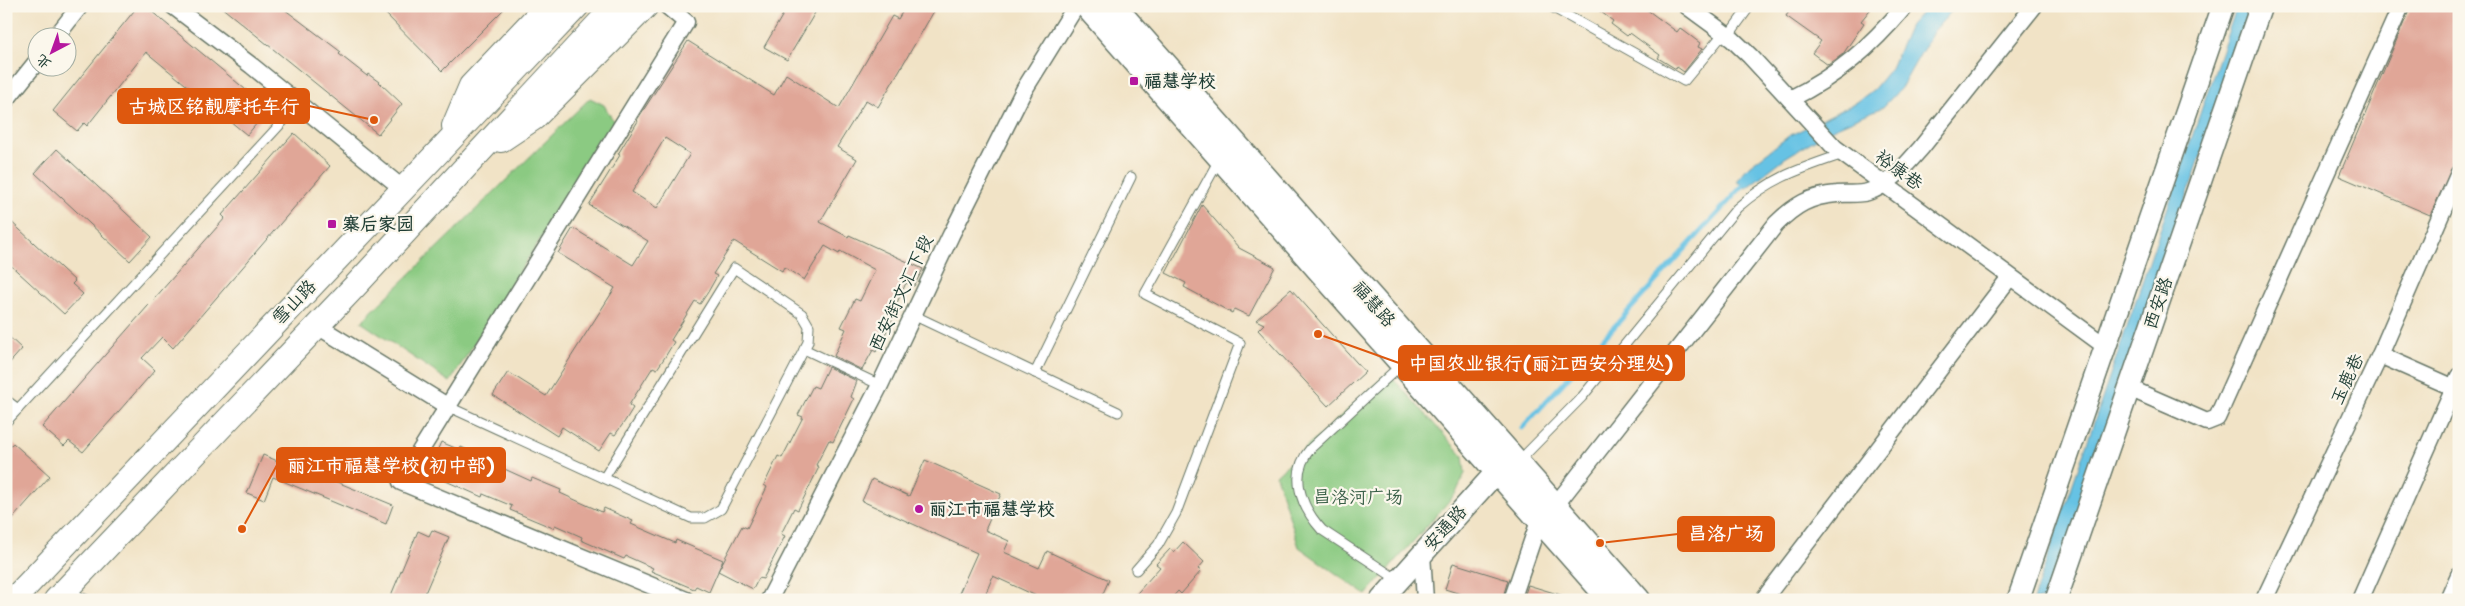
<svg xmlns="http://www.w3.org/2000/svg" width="2465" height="606" font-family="'Shantell Sans','LXGW WenKai TC',sans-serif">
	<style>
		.green { fill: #8bca82; stroke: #55845b }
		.water { fill: #66c2e4; stroke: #42808c }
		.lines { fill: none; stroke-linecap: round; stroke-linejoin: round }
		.stream { stroke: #66c2e4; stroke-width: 5 }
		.building { fill: #e0a697; fill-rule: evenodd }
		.service-casing { stroke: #687767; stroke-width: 11 }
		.minor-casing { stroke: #687767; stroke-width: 19 }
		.tertiary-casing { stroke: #687767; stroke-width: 24 }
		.secondary-casing { stroke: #687767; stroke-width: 26 }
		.primary-casing { stroke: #687767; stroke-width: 29 }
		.service { stroke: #fff; stroke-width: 9 }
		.minor { stroke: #fff; stroke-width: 16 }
		.tertiary { stroke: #fff; stroke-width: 21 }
		.secondary { stroke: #fff; stroke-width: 24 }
		.primary { stroke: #fff; stroke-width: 26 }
		.poi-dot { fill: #b5179e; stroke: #fbf7ec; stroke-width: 2 }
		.labels { text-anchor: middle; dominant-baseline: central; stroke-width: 4.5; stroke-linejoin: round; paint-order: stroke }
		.poi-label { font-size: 18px; font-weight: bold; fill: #1f3d34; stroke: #fbf7ec; text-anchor: start }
		.street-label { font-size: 18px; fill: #1f3d34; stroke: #fbf7ec }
		.park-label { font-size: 18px; fill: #3a6048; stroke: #fbf7ec }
		.leader { fill: none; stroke: #de580e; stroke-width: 2 }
		.callout-dot { fill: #de580e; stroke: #fbf7ec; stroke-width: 2 }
		.callout { fill: #de580e; stroke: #de580e; stroke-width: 2 }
		.callout-label { font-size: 19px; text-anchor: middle; font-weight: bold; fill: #fff }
	</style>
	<rect width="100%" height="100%" fill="#fbf7ec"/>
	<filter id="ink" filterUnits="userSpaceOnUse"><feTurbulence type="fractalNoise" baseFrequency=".02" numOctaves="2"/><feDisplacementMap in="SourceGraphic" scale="10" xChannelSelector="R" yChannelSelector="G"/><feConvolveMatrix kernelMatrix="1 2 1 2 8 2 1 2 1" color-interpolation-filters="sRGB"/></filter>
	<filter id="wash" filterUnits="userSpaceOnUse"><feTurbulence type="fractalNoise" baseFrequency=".0096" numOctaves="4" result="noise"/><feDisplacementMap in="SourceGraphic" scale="20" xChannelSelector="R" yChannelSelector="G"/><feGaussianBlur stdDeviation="1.12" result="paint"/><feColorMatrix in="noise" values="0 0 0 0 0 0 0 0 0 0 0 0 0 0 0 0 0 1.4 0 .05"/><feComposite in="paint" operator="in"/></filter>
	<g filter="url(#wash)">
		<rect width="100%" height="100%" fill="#f1e3c6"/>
		<g class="green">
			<path d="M590,98L604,105L614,122L450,382L361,322Z"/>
			<path d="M1388,373L1463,456L1465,473L1456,493L1366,595L1299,547L1276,475Z"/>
		</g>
		<g class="water">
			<path d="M1928,6H1956L1933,32L1901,88L1883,107L1834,128L1785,158L1746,188L1736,181L1749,166L1789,136L1857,102L1874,89L1891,68L1910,25Z"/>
			<path d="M2237,6H2252L2049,600H2033Z"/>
		</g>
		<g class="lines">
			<path class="stream" d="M1522,428L1747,181"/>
		</g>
		<g id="blocks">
			<g class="building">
				<path d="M138,6H145L269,109L247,135L146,52L87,126L84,123L77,131L53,111Z"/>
				<path d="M220,6H280L341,52L339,54L367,76L368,74L379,82L402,104L378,134Z"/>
				<path d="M378,6H507L442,71Z"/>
				<path d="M788,6H819L787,60L764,47Z"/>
				<path d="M906,6H937L878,107L866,100L837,147L857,159L820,222L848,237L849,235L923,269L914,286L906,283L895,307L898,309L876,352L873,350L862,370L834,356L846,329L841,327L855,299L860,301L875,270L840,251L839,254L825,246L804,280L784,267L782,271L734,241L713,274L717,276L708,292L700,304L695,301L671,340L674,342L665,357L657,369L653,367L629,405L633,408L625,421L615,435L611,433L599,451L562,427L557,436L493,395L508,372L546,396L615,288L558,253L573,228L633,265L648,241L589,205L620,155L618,154L638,121L637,120L688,41L774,95L786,74L839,108L892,16L898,19ZM665,138L690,154L657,208L632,192Z"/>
				<path d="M1593,6H1642L1677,32L1680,28L1700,43L1698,47L1702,49L1684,72L1677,67L1676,69L1658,58L1660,55L1630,33L1627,36L1611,24L1613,21Z"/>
				<path d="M1793,6H1873L1861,21L1864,23L1843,54L1828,65L1812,53L1821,41L1786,16Z"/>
				<path d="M2411,6H2459V154L2430,215L2339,176Z"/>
				<path d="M294,133L330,166L173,348L162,337L142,358L155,370L83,452L69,441L64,446L42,427L225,218L222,215Z"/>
				<path d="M57,149L152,237L130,261L35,173Z"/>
				<path d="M1202,205L1239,248L1275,267L1249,316L1234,309L1232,313L1184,287L1186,283L1166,273Z"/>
				<path d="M6,217L75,281L72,284L83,294L64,314L6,261Z"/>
				<path d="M1291,289L1365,372L1328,406L1258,330L1264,324L1256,320Z"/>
				<path d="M6,334L22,349L6,367Z"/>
				<path d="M828,367L857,381L851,397L854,399L833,442L829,440L816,465L819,467L798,510L794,508L781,534L785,536L763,579L759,578L753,589L718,571L742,526L747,528L767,487L764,485L778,456L782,458L803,417L798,415L813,386L818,388Z"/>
				<path d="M441,442L460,450L461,447L490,460L489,462L531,481L532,478L561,490L560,493L602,512L604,508L633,521L631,524L675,543L676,540L723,560L709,592L696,586L694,589L651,571L653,568L626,556L624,559L581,540L582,537L555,525L553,528L510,510L512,506L483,494L482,497L439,478L440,475L424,468L433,450L437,451Z"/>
				<path d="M13,443L50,476L6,526V451Z"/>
				<path d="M263,455L297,469L298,466L393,505L386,524L273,477L264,500L247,493Z"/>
				<path d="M925,460L1001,494L985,530L1009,541L1004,552L1039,568L1047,551L1109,580L1100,600H1045L993,576L983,600H956L977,553L862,501L872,479L909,496Z"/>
				<path d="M432,530L449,537L422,600H389L418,531L429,536Z"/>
				<path d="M1183,542L1204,562L1198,569L1201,571L1181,594L1178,591L1170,600H1131L1160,567L1156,564L1170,549L1174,552Z"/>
				<path d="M1453,563L1508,580L1502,600H1479L1445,589Z"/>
				<path d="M1528,585L1564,596V600H1523Z"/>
			</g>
		</g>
	</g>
	<g filter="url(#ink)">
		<use href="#blocks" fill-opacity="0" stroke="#687767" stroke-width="1"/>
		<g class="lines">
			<g class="service-casing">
				<g id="service">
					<path d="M1550,6L1684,81L1724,33"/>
					<path d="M1728,36L1750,6"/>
					<path d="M913,315L1118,412"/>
					<path d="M804,349L880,385"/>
					<path d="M1035,373L1131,177"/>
					<path d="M6,400L18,409"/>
					<path d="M447,406L691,518H705L721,509L808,342L809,326L802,314L734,268L604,478"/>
					<path d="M6,422L299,104"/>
					<path d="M1519,461L1582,397L1737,208C1772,177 1800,169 1843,154"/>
					<path d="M1136,570L1158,545L1176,513L1240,343L1145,294L1219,160"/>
					<path d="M1398,580L1322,530C1301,507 1288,474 1311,448L1402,364"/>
					<path d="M66,591L87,600"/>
				</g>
			</g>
			<g class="minor-casing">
				<g id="minor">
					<path d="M173,6L252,66L402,188"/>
					<path d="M667,6L686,22L401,482L686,600"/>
					<path d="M1687,6L1732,39L1750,56L1835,148L2105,346"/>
					<path d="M55,38L80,6"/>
					<path d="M1790,99C1839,75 1870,47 1905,6"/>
					<path d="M6,100L38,60"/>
					<path d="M316,325L447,406"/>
					<path d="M2380,355L2459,390"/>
					<path d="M2129,388L2207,422L2217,418L2401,6"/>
					<path d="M1554,507L1776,224C1795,205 1810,196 1837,194C1847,193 1858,195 1868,192C1890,185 1907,164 1921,148L2034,6"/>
					<path d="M1422,554L1425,600"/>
					<path d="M769,600L880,385L951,235L1024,90L1076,6"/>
					<path d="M1512,600L1540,518"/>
					<path d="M1763,600L2010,277"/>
					<path d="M2264,600L2380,355L2459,173"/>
					<path d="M2360,600L2459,376"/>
					<path d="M2448,600L2459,575"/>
				</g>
			</g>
			<g class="tertiary-casing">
				<g id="tertiary">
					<path d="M1381,600L1508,459"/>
					<path d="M2018,600L2223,6"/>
					<path d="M2056,600L2261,6"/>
				</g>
			</g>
			<g class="secondary-casing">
				<g id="secondary">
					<path d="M454,126L471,86L547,6"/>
					<path d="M501,140L534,118L646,6"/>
					<path d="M13,600L577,6"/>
					<path d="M56,600L357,284L615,6"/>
				</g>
			</g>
			<g class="primary-casing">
				<g id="primary">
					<path d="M1088,6L1612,600"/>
					<path d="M1112,6L1637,600"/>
				</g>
			</g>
			<use href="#service" class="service"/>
			<use href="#minor" class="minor"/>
			<use href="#tertiary" class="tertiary"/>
			<use href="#secondary" class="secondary"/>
			<use href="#primary" class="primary"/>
		</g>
	</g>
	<g class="poi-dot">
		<rect x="1129" y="76" width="10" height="10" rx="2.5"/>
		<rect x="327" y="219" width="10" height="10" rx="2.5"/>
		<circle cx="919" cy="509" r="5"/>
	</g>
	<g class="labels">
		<g class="poi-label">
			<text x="1144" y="81">福慧学校</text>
			<text x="342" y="224">寨后家园</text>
			<text x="929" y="509">丽江市福慧学校</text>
		</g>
		<g class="street-label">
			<text transform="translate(1899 170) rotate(36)">裕康巷</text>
			<text transform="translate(901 293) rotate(-65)">西安街文汇下段</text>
			<text transform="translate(294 302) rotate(-46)">雪山路</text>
			<text transform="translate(2158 303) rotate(-71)">西安路</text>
			<text transform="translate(1374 304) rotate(49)">福慧路</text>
			<text transform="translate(2347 379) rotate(-65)">玉鹿巷</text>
			<text transform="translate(1445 528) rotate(-48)">安通路</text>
		</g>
		<g class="park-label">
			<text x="1358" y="497">昌洛河广场</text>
		</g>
	</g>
	<path class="leader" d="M374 120L309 106M1318 334L1399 363M242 529L277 465M1600 543L1678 534"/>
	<g class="callout-dot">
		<circle cx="374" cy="120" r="5"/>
		<circle cx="1318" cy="334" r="5"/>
		<circle cx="242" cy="529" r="5"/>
		<circle cx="1600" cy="543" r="5"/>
	</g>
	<g class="callout">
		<rect x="118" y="89" width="191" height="34" rx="5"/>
		<rect x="1399" y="346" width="285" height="34" rx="5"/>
		<rect x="277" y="448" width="228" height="34" rx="5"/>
		<rect x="1678" y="517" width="96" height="34" rx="5"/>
	</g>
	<g class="callout-label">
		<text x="214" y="113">古城区铭靓摩托车行</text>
		<text x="1541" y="370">中国农业银行(丽江西安分理处)</text>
		<text x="391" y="472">丽江市福慧学校(初中部)</text>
		<text x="1726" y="540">昌洛广场</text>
	</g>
	<rect width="2465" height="606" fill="none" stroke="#fbf7ec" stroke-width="25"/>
	<g transform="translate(52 52) rotate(221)"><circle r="24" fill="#fbf7ec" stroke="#a3ada2"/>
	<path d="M0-4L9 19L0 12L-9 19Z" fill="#b5179e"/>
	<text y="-8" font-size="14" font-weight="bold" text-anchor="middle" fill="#1f3d34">北</text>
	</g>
</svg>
